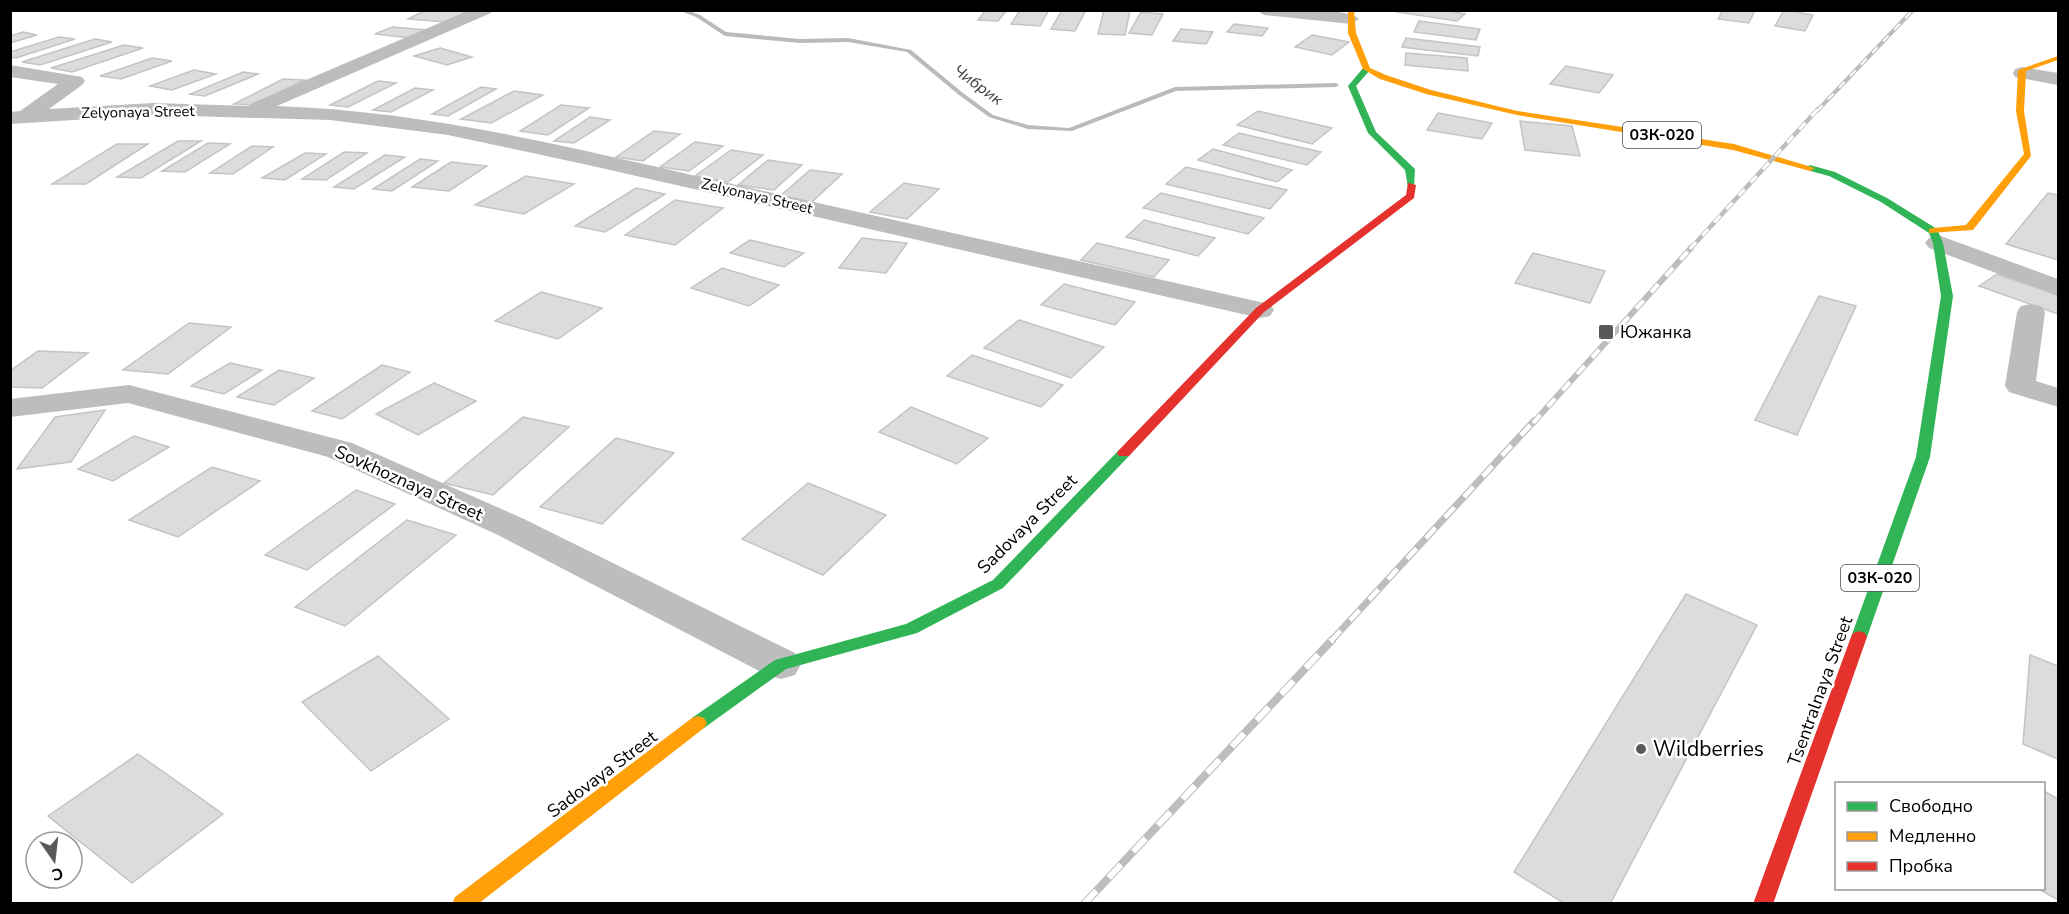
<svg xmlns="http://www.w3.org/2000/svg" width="2069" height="914" font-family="'Nunito Sans',sans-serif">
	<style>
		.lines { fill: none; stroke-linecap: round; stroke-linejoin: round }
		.stream { fill: #bababa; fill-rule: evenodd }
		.building { fill: #dcdcdc; stroke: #c4c4c4; stroke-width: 1.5 }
		.street { fill: #bdbdbd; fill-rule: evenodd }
		.fast { fill: #30b455; fill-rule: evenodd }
		.slow { fill: #ff9f0a; fill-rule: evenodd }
		.jam { fill: #e5322d; fill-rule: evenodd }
		.rail-far4-casing { stroke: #bdbdbd; stroke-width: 4 }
		.rail-far3-casing { stroke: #bdbdbd; stroke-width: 4.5 }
		.rail-far2-casing { stroke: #bdbdbd; stroke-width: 6 }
		.rail-far1-casing { stroke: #bdbdbd; stroke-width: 7 }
		.rail-casing { stroke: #bdbdbd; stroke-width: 8 }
		.rail-far4 { stroke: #fff; stroke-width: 2; stroke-dasharray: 8; stroke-linecap: butt }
		.rail-far3 { stroke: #fff; stroke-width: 3; stroke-dasharray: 9; stroke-linecap: butt }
		.rail-far2 { stroke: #fff; stroke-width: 4; stroke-dasharray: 11; stroke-linecap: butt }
		.rail-far1 { stroke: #fff; stroke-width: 4.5; stroke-dasharray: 14; stroke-linecap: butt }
		.rail { stroke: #fff; stroke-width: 6; stroke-dasharray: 18; stroke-linecap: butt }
		.poi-dot { fill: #595959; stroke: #fff; stroke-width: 2 }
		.labels { text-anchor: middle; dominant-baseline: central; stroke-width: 5; stroke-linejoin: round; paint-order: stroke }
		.far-street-label { font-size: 15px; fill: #000; stroke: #fff }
		.far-water-label { font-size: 16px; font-style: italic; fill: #3e3e3e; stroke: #fff }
		.shield { fill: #fff; stroke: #4c4c4c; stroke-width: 1.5 }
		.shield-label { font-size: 16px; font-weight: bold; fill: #000 }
		.poi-label { font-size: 18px; fill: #000; stroke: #fff; text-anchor: start }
		.street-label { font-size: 18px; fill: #000; stroke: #fff }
		.near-poi-label { font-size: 21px; fill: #000; stroke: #fff; text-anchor: start }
	</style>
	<rect width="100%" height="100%" fill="#fff"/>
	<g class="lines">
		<g class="stream">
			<path d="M160,10H193L191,12Z"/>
			<path d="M678,10H687L700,15L726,32L800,39L848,38L911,50L963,93L993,115L1028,125L1069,128L1175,87L1336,83L1339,85L1336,87L1176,91L1072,131L1028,129L989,117L959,95L907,52L848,42L800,43L725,36L696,17Z"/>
		</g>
	</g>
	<g class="building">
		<path d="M426,10H454L468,12L447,22L408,19Z"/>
		<path d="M986,10H1007L998,21L978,20Z"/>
		<path d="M1020,10H1049L1040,26L1011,24Z"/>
		<path d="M1062,10H1086L1075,31L1051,29Z"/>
		<path d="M1104,10L1130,11L1125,35L1098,34Z"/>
		<path d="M1398,10H1444L1465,14L1457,21L1397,12Z"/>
		<path d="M1723,10H1755L1749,23L1718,19Z"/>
		<path d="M1784,10H1785L1813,15L1805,31L1775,26Z"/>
		<path d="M1141,12L1163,14L1152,35L1129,33Z"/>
		<path d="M1419,21L1480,29L1476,40L1414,32Z"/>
		<path d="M1234,24L1268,28L1262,36L1227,32Z"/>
		<path d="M392,27L428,30L411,38L375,34Z"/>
		<path d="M1181,29L1213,32L1206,44L1173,41Z"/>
		<path d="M23,32L37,35L10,43V36Z"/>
		<path d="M1312,35L1349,42L1332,55L1295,47Z"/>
		<path d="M59,37L75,39L16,58L10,57V52Z"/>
		<path d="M1406,38L1480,47L1478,56L1402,47Z"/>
		<path d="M95,39L112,42L40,65L22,62Z"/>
		<path d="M124,45L143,48L72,72L51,68Z"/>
		<path d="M440,48L472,57L447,65L414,56Z"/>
		<path d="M1406,53L1467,58L1468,71L1405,65Z"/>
		<path d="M152,58L172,61L121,79L100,76Z"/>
		<path d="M1566,66L1613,75L1599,93L1550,84Z"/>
		<path d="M194,70L216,74L172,90L150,86Z"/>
		<path d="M243,72L258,74L205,96L190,94Z"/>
		<path d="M283,79L304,80L256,105L234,104Z"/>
		<path d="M378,81L396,83L348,107L330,105Z"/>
		<path d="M481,87L496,89L448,116L432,114Z"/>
		<path d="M415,88L433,90L391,112L373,110Z"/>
		<path d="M514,91L543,95L491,123L461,119Z"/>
		<path d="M561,105L589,108L548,135L520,131Z"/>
		<path d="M1258,111L1332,128L1312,144L1237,125Z"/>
		<path d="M1438,113L1492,123L1482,139L1427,130Z"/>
		<path d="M590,117L610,120L574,143L554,141Z"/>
		<path d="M1520,121L1572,126L1580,156L1525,150Z"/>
		<path d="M654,131L680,134L643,161L616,157Z"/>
		<path d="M1239,133L1321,152L1307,165L1223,145Z"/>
		<path d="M178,141H201L141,178L117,177Z"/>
		<path d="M695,142L723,146L689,171L660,167Z"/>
		<path d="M208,143L230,144L185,172L162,171Z"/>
		<path d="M117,144H148L86,184H52Z"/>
		<path d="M252,146L273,147L233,174L210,173Z"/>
		<path d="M1213,149L1292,170L1277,182L1198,160Z"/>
		<path d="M731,150L763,155L728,182L695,176Z"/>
		<path d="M344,152L367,153L326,180L302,179Z"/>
		<path d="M305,153L326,154L285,180L262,178Z"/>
		<path d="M385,155L405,157L354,189L334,187Z"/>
		<path d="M420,159L438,161L392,191L373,189Z"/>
		<path d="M768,160L802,165L774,190L738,185Z"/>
		<path d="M451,162L487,166L449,191L412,187Z"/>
		<path d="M1186,167L1287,190L1270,209L1166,184Z"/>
		<path d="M810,170L842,174L811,203L778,198Z"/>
		<path d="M526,176L574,184L524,214L475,205Z"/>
		<path d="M904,183L939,189L907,219L870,212Z"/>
		<path d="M636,188L665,194L605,232L575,226Z"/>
		<path d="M1161,193L1264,218L1248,234L1143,208Z"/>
		<path d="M2048,193L2058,195V260L2006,244Z"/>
		<path d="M675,200L723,208L675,245L625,235Z"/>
		<path d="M1144,220L1215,238L1198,256L1126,237Z"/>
		<path d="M862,238L907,243L886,273L839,268Z"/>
		<path d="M750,240L804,253L784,267L730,253Z"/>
		<path d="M1097,243L1169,260L1154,277L1081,260Z"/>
		<path d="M1533,253L1605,271L1590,303L1515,283Z"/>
		<path d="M722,268L779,285L749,306L691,288Z"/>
		<path d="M1997,274L2058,295V314L1979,286Z"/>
		<path d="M1064,284L1135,302L1115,325L1041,305Z"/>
		<path d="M541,292L602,308L558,339L495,321Z"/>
		<path d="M1819,296L1856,306L1797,435L1755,420Z"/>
		<path d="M1019,320L1104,347L1071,378L984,348Z"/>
		<path d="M189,323L231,327L168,374L123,370Z"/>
		<path d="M38,351L88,353L42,388L10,387V371Z"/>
		<path d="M972,355L1063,385L1041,407L947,376Z"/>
		<path d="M230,363L262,370L224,394L191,386Z"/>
		<path d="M382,365L410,372L342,419L312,411Z"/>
		<path d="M279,370L314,378L274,405L237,397Z"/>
		<path d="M434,383L476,401L418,435L376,414Z"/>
		<path d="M911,407L988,438L957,464L879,432Z"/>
		<path d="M105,410L71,462L17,469L55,417Z"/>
		<path d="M523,417L569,427L493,495L444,483Z"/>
		<path d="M134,436L169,447L113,481L78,469Z"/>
		<path d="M616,438L674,453L602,524L540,507Z"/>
		<path d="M212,467L260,481L178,537L129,520Z"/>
		<path d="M808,483L886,515L823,575L742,539Z"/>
		<path d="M356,490L395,504L307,570L265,555Z"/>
		<path d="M407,520L456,535L345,626L295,607Z"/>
		<path d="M1686,594L1757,625L1610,904H1565L1514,872Z"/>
		<path d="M2030,655L2058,666V759L2023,744Z"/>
		<path d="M378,656L449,719L371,771L302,702Z"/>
		<path d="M138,754L223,814L132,883L48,816Z"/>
		<path d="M2044,791L2058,799V900L2037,888H2044Z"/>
	</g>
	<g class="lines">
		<g class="street">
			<path d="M470,10H493L491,13L277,106C427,111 573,148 719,181C899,221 1080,261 1260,302L1270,304L1274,310L1270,316L1260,318L588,165L448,135L330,120L153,115L10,124V112L20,111L58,84L10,77V65L82,77L85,81L82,85L49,109L153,103L250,106L252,103Z"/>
			<path d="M1256,10C1274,10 1350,7 1359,19L1351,24L1264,15Z"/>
			<path d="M2022,67L2058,73V85L2015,77L2013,73L2015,69Z"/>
			<path d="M1938,235L2058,279V296L1929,248L1925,243L1929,238Z"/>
			<path d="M2031,304L2041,306L2045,312L2036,381L2058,388V407L2009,392L2005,386L2017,312L2021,306Z"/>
			<path d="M129,385L352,443L524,519L795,653L801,664L795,675L781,679L767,675L498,535L328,457L128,403L10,417V399Z"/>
		</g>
		<g class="fast">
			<path d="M1364,67L1371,69L1356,86L1376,132L1415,169L1414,187H1408L1405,170L1368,133L1348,86Z"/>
			<path d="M1810,165L1835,172L1887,198L1937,229L1943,243L1953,296L1930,457L1867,637L1865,641L1859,643L1853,641L1851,637L1916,457L1941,296L1933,243L1929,233L1881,202L1829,176L1807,170L1805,168Z"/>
			<path d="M1124,449L1129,450L1131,453L1129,456L1003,588L917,633L786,669L704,728L698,730L692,728L689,723L692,718L775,660L906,624L993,580L1119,450Z"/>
		</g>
		<g class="slow">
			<path d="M1348,10H1354L1356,33L1370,68L1386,75L1431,90L1517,111L1734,144L1815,168L1810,171L1733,150L1517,115L1426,94L1380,79L1363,69L1348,33Z"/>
			<path d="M2058,56V60L2026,71L2024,111L2031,156L1973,230L1929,233V229L1933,228L1966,225L2024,154L2016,111L2018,70Z"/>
			<path d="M698,716L704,718L707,723L704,728L478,904H452L455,897L692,718Z"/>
		</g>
		<g class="jam">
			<path d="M1408,183L1416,185L1414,198L1264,312L1129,456H1119L1117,453L1119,450L1256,308L1406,195Z"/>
			<path d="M1859,631L1865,633L1867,637L1773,904H1753L1851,637L1853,633Z"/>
		</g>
		<g class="rail-far4-casing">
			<path id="rail-far4" d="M1817,111L1913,10"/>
		</g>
		<g class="rail-far3-casing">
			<path id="rail-far3" d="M1690,249L1818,109"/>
		</g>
		<g class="rail-far2-casing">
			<path id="rail-far2" d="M1533,423L1691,248"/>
		</g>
		<g class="rail-far1-casing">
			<path id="rail-far1" d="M1331,641L1534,421"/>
		</g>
		<g class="rail-casing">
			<path id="rail" d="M1084,904L1332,640"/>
		</g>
		<use href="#rail-far4" class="rail-far4"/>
		<use href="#rail-far3" class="rail-far3"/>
		<use href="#rail-far2" class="rail-far2"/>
		<use href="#rail-far1" class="rail-far1"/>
		<use href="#rail" class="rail"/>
	</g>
	<g class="poi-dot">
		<rect x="1598" y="324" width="16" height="16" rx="3"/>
		<circle cx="1641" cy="749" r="6"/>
	</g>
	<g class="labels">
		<g class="far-street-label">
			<text transform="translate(138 112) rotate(-1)">Zelyonaya Street</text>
			<text transform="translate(757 196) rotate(13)">Zelyonaya Street</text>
		</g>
		<g class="far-water-label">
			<text transform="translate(978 85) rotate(36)">Чибрик</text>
		</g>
		<g class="shield">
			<rect x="1623" y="122" width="78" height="26" rx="4.5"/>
			<rect x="1841" y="565" width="78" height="26" rx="4.5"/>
		</g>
		<g class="shield-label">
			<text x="1662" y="135">03К-020</text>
			<text x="1880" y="578">03К-020</text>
		</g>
		<g class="poi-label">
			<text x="1620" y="332">Южанка</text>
		</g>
		<g class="street-label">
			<text transform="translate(409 483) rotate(24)">Sovkhoznaya Street</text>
			<text transform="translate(1027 524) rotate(-45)">Sadovaya Street</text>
			<text transform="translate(1820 691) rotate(-70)">Tsentralnaya Street</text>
			<text transform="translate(602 774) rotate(-37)">Sadovaya Street</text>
		</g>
		<g class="near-poi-label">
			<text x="1653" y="749">Wildberries</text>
		</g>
	</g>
	<rect width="2069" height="914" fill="none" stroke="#000000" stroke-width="24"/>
	<rect x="1835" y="782" width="210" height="108" fill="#ffffff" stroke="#999999" stroke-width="1.5"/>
	<rect x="1847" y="802" width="30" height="9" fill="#30b455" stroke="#999999" stroke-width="1.5"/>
	<text x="1889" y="812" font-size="18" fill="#000000">Свободно</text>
	<rect x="1847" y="832" width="30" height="9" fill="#ff9f0a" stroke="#999999" stroke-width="1.5"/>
	<text x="1889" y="842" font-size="18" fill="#000000">Медленно</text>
	<rect x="1847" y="862" width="30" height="9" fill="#e5322d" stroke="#999999" stroke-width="1.5"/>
	<text x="1889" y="872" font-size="18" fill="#000000">Пробка</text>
	<g transform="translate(54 860) rotate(166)"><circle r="28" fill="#ffffff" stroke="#999999" stroke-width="1.5"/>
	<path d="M0-4.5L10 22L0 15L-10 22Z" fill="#595959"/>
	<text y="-9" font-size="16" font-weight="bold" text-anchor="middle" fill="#000000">С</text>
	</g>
</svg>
